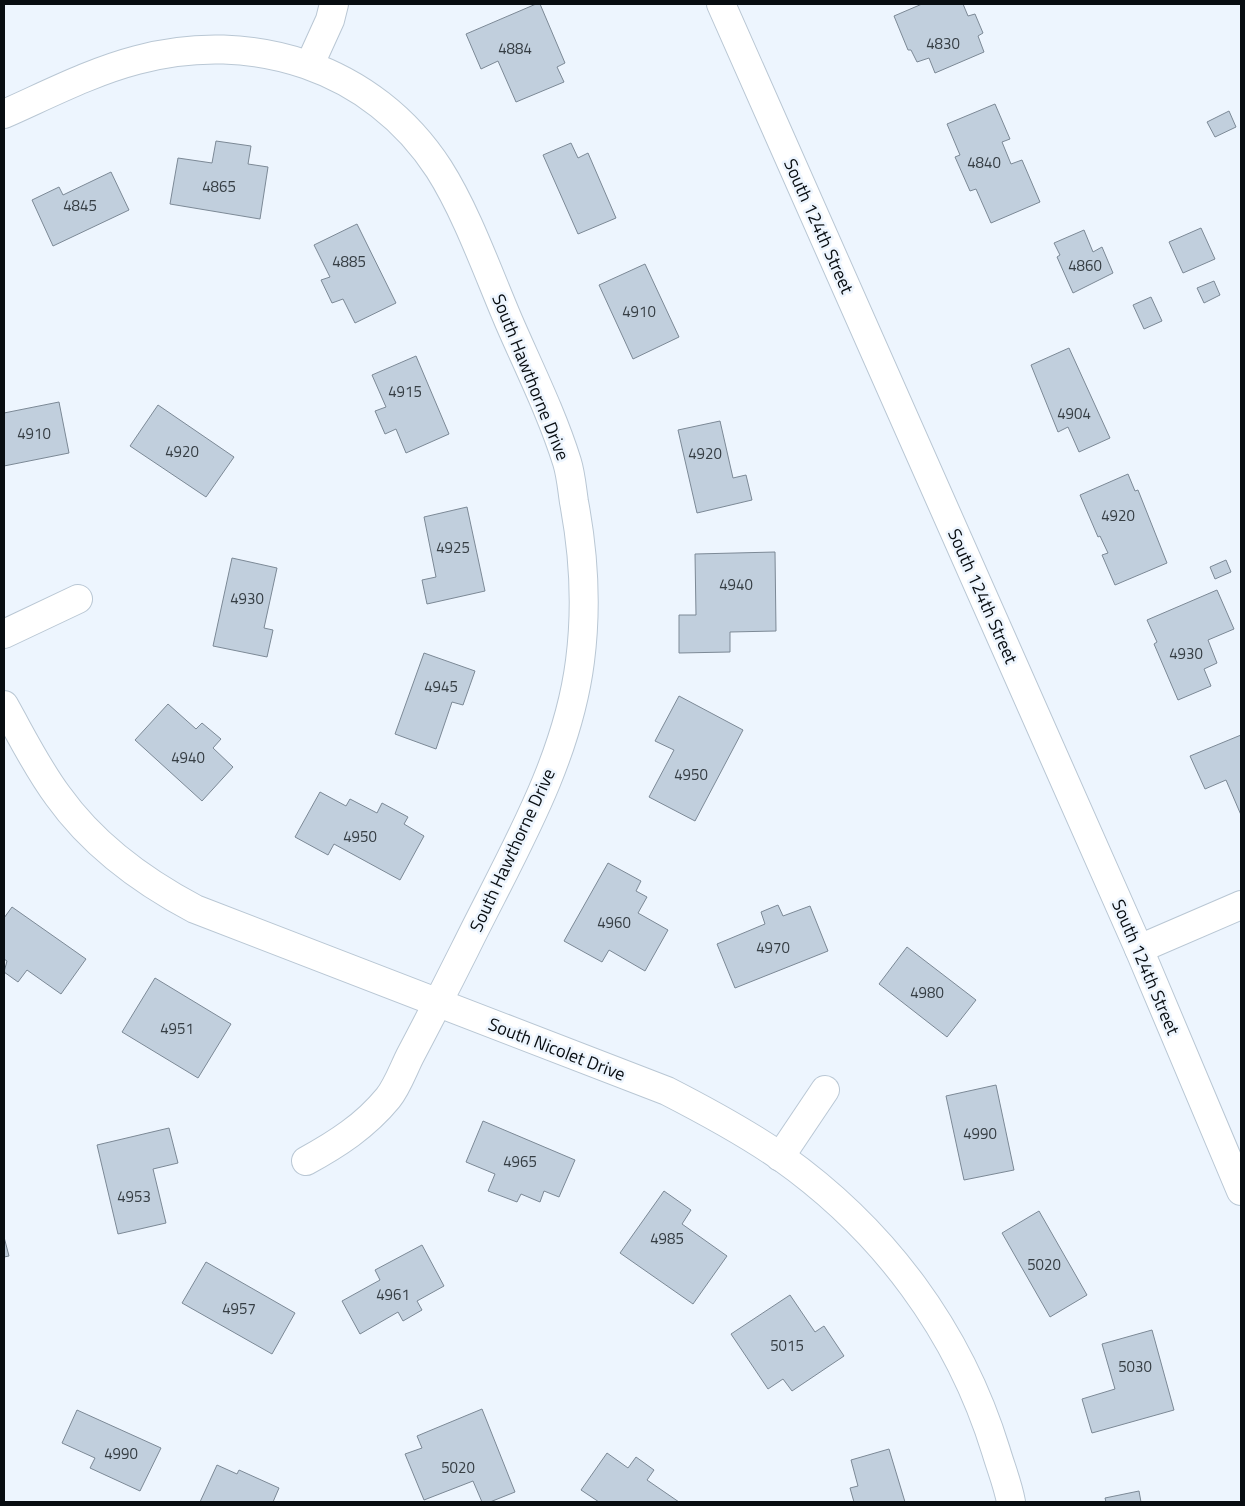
<svg xmlns="http://www.w3.org/2000/svg" width="1245" height="1506" font-family="'Titillium Web',sans-serif">
	<style>
		.building { fill: #c1cfdd; stroke: #7c8996 }
		.lines { fill: none; stroke-linecap: round; stroke-linejoin: round }
		.minor-casing { stroke: #b9c7d4; stroke-width: 30 }
		.tertiary-casing { stroke: #b9c7d4; stroke-width: 30 }
		.minor { stroke: #fff; stroke-width: 28 }
		.tertiary { stroke: #fff; stroke-width: 28 }
		.labels { text-anchor: middle; dominant-baseline: central; stroke-width: 5; stroke-linejoin: round; paint-order: stroke }
		.number-label { font-size: 15px; fill: #363e44 }
		.street-label { font-size: 18px; fill: #080d11; stroke: #edf5fe }
	</style>
	<rect width="100%" height="100%" fill="#edf5fe"/>
	<g class="building">
		<path d="M536,4H540L565,63L557,67L564,82L516,102L498,61L481,69L466,34Z"/>
		<path d="M922,4H963L968,16L975,14L983,33L978,36L984,52L935,73L929,58L917,62L911,50H908L894,16Z"/>
		<path d="M995,104L1010,139L1002,142L1011,164L1022,160L1040,202L991,223L976,189L970,191L955,157L960,155L947,124Z"/>
		<path d="M1229,111L1236,127L1215,137L1207,122Z"/>
		<path d="M216,141L251,146L248,164L268,167L260,219L170,204L178,158L212,163Z"/>
		<path d="M571,143L578,158L588,153L616,218L578,234L543,155Z"/>
		<path d="M111,172L129,210L53,246L32,200L59,187L63,195Z"/>
		<path d="M357,224L396,303L355,323L343,299L332,303L321,280L330,277L314,245Z"/>
		<path d="M1201,228L1215,259L1183,273L1169,242Z"/>
		<path d="M1084,230L1093,252L1102,247L1113,273L1073,293L1057,257L1060,255L1054,243Z"/>
		<path d="M645,264L679,337L633,359L599,285Z"/>
		<path d="M1214,281L1220,295L1204,303L1197,288Z"/>
		<path d="M1151,297L1162,321L1144,329L1133,305Z"/>
		<path d="M1069,348L1110,438L1079,452L1068,427L1058,432L1031,365Z"/>
		<path d="M416,356L449,434L406,453L396,429L385,434L375,411L386,407L372,375Z"/>
		<path d="M59,402L69,453L4,466V413Z"/>
		<path d="M158,405L234,457L206,497L130,446Z"/>
		<path d="M720,421L733,478L746,475L752,500L697,513L678,430Z"/>
		<path d="M1128,474L1135,491L1138,490L1167,563L1115,585L1102,555L1108,553L1100,536L1098,537L1080,495Z"/>
		<path d="M467,507L485,591L427,604L422,580L436,577L424,517Z"/>
		<path d="M775,552L776,631L730,632V652L679,653V615H696L695,554Z"/>
		<path d="M232,558L277,568L264,628L273,630L267,657L213,646Z"/>
		<path d="M1226,560L1231,572L1215,579L1210,567Z"/>
		<path d="M1217,590L1234,629L1208,640L1217,663L1204,669L1211,686L1178,700L1154,644L1157,642L1147,620Z"/>
		<path d="M424,653L475,671L463,705L452,702L436,749L395,734Z"/>
		<path d="M679,696L743,730L695,821L649,797L674,750L655,741Z"/>
		<path d="M168,704L196,729L202,723L221,739L213,748L233,767L202,801L135,740Z"/>
		<path d="M1241,735V815L1226,780L1205,789L1190,756Z"/>
		<path d="M320,792L346,806L350,799L377,813L382,803L408,817L404,824L424,836L400,880L334,844L328,855L295,837Z"/>
		<path d="M608,863L641,881L636,891L647,897L638,913L668,930L645,971L609,950L602,962L564,941Z"/>
		<path d="M778,905L783,916L810,906L828,951L735,988L717,944L765,924L761,912Z"/>
		<path d="M12,907L86,959L61,994L27,970L18,982L4,972L7,961L4,959V918Z"/>
		<path d="M907,947L976,1000L947,1037L879,984Z"/>
		<path d="M155,978L231,1024L198,1078L122,1032Z"/>
		<path d="M996,1085L1014,1170L964,1180L946,1096Z"/>
		<path d="M483,1121L575,1160L559,1197L544,1191L540,1202L521,1194L517,1202L488,1191L495,1174L466,1162Z"/>
		<path d="M169,1128L178,1163L153,1169L166,1223L118,1234L97,1145Z"/>
		<path d="M664,1191L691,1210L682,1224L727,1256L693,1304L620,1253Z"/>
		<path d="M1039,1211L1087,1295L1050,1317L1002,1233Z"/>
		<path d="M4,1237L9,1256L4,1257Z"/>
		<path d="M422,1245L444,1286L417,1301L422,1310L403,1321L398,1312L360,1334L342,1301L380,1280L375,1270Z"/>
		<path d="M206,1262L295,1313L272,1354L182,1303Z"/>
		<path d="M790,1295L815,1332L824,1326L844,1356L792,1391L783,1379L768,1389L731,1334Z"/>
		<path d="M1152,1330L1174,1410L1092,1433L1082,1399L1115,1389L1102,1344Z"/>
		<path d="M482,1409L515,1492L490,1502H482L473,1481L424,1500L405,1454L422,1448L417,1436Z"/>
		<path d="M77,1410L161,1448L140,1491L90,1468L95,1458L62,1443Z"/>
		<path d="M889,1449L905,1502H854L850,1488L858,1486L851,1460Z"/>
		<path d="M607,1453L628,1468L636,1457L654,1470L647,1480L679,1502H599L581,1490Z"/>
		<path d="M217,1465L237,1474L239,1470L279,1488L273,1502H200Z"/>
		<path d="M1139,1491L1141,1502H1106L1105,1498Z"/>
	</g>
	<g class="lines">
		<g class="minor-casing">
			<g id="minor">
				<path d="M310,64L330,20L334,4"/>
				<path d="M4,114C47,95 91,72 137,60C252,29 373,67 439,169C467,213 488,273 509,322C529,368 552,414 567,462C571,475 572,489 574,502C584,555 587,607 580,661C567,764 510,857 465,949C447,985 429,1020 410,1056C403,1070 397,1087 388,1098C365,1126 337,1144 306,1161"/>
				<path d="M4,634L78,599"/>
				<path d="M4,705C21,735 37,768 58,796C93,845 142,881 195,909L667,1091C706,1111 745,1132 781,1157C884,1230 959,1331 996,1451C1001,1468 1008,1485 1011,1502"/>
				<path d="M1139,949L1241,905"/>
				<path d="M780,1157L825,1090"/>
			</g>
		</g>
		<g class="tertiary-casing">
			<path id="tertiary" d="M721,4L1139,949L1241,1191"/>
		</g>
		<use href="#minor" class="minor"/>
		<use href="#tertiary" class="tertiary"/>
	</g>
	<g class="labels">
		<g class="number-label">
			<text x="943" y="43">4830</text>
			<text x="515" y="48">4884</text>
			<text x="984" y="162">4840</text>
			<text x="219" y="186">4865</text>
			<text x="80" y="205">4845</text>
			<text x="349" y="261">4885</text>
			<text x="1085" y="265">4860</text>
			<text x="639" y="311">4910</text>
			<text x="405" y="391">4915</text>
			<text x="1074" y="413">4904</text>
			<text x="34" y="433">4910</text>
			<text x="182" y="451">4920</text>
			<text x="705" y="453">4920</text>
			<text x="1118" y="515">4920</text>
			<text x="453" y="547">4925</text>
			<text x="736" y="584">4940</text>
			<text x="247" y="598">4930</text>
			<text x="1186" y="653">4930</text>
			<text x="441" y="686">4945</text>
			<text x="188" y="757">4940</text>
			<text x="691" y="774">4950</text>
			<text x="360" y="836">4950</text>
			<text x="614" y="922">4960</text>
			<text x="773" y="947">4970</text>
			<text x="927" y="992">4980</text>
			<text x="177" y="1028">4951</text>
			<text x="980" y="1133">4990</text>
			<text x="520" y="1161">4965</text>
			<text x="134" y="1196">4953</text>
			<text x="667" y="1238">4985</text>
			<text x="1044" y="1264">5020</text>
			<text x="393" y="1294">4961</text>
			<text x="239" y="1308">4957</text>
			<text x="787" y="1345">5015</text>
			<text x="1135" y="1366">5030</text>
			<text x="121" y="1453">4990</text>
			<text x="458" y="1467">5020</text>
		</g>
		<g class="street-label">
			<text transform="translate(819 226) rotate(66)">South 124th Street</text>
			<text transform="translate(531 377) rotate(68)">South Hawthorne Drive</text>
			<text transform="translate(983 596) rotate(66)">South 124th Street</text>
			<text transform="translate(512 850) rotate(-65)">South Hawthorne Drive</text>
			<text transform="translate(1146 967) rotate(67)">South 124th Street</text>
			<text transform="translate(557 1049) rotate(21)">South Nicolet Drive</text>
		</g>
	</g>
	<rect width="1245" height="1506" fill="none" stroke="#080d11" stroke-width="10"/>
</svg>
